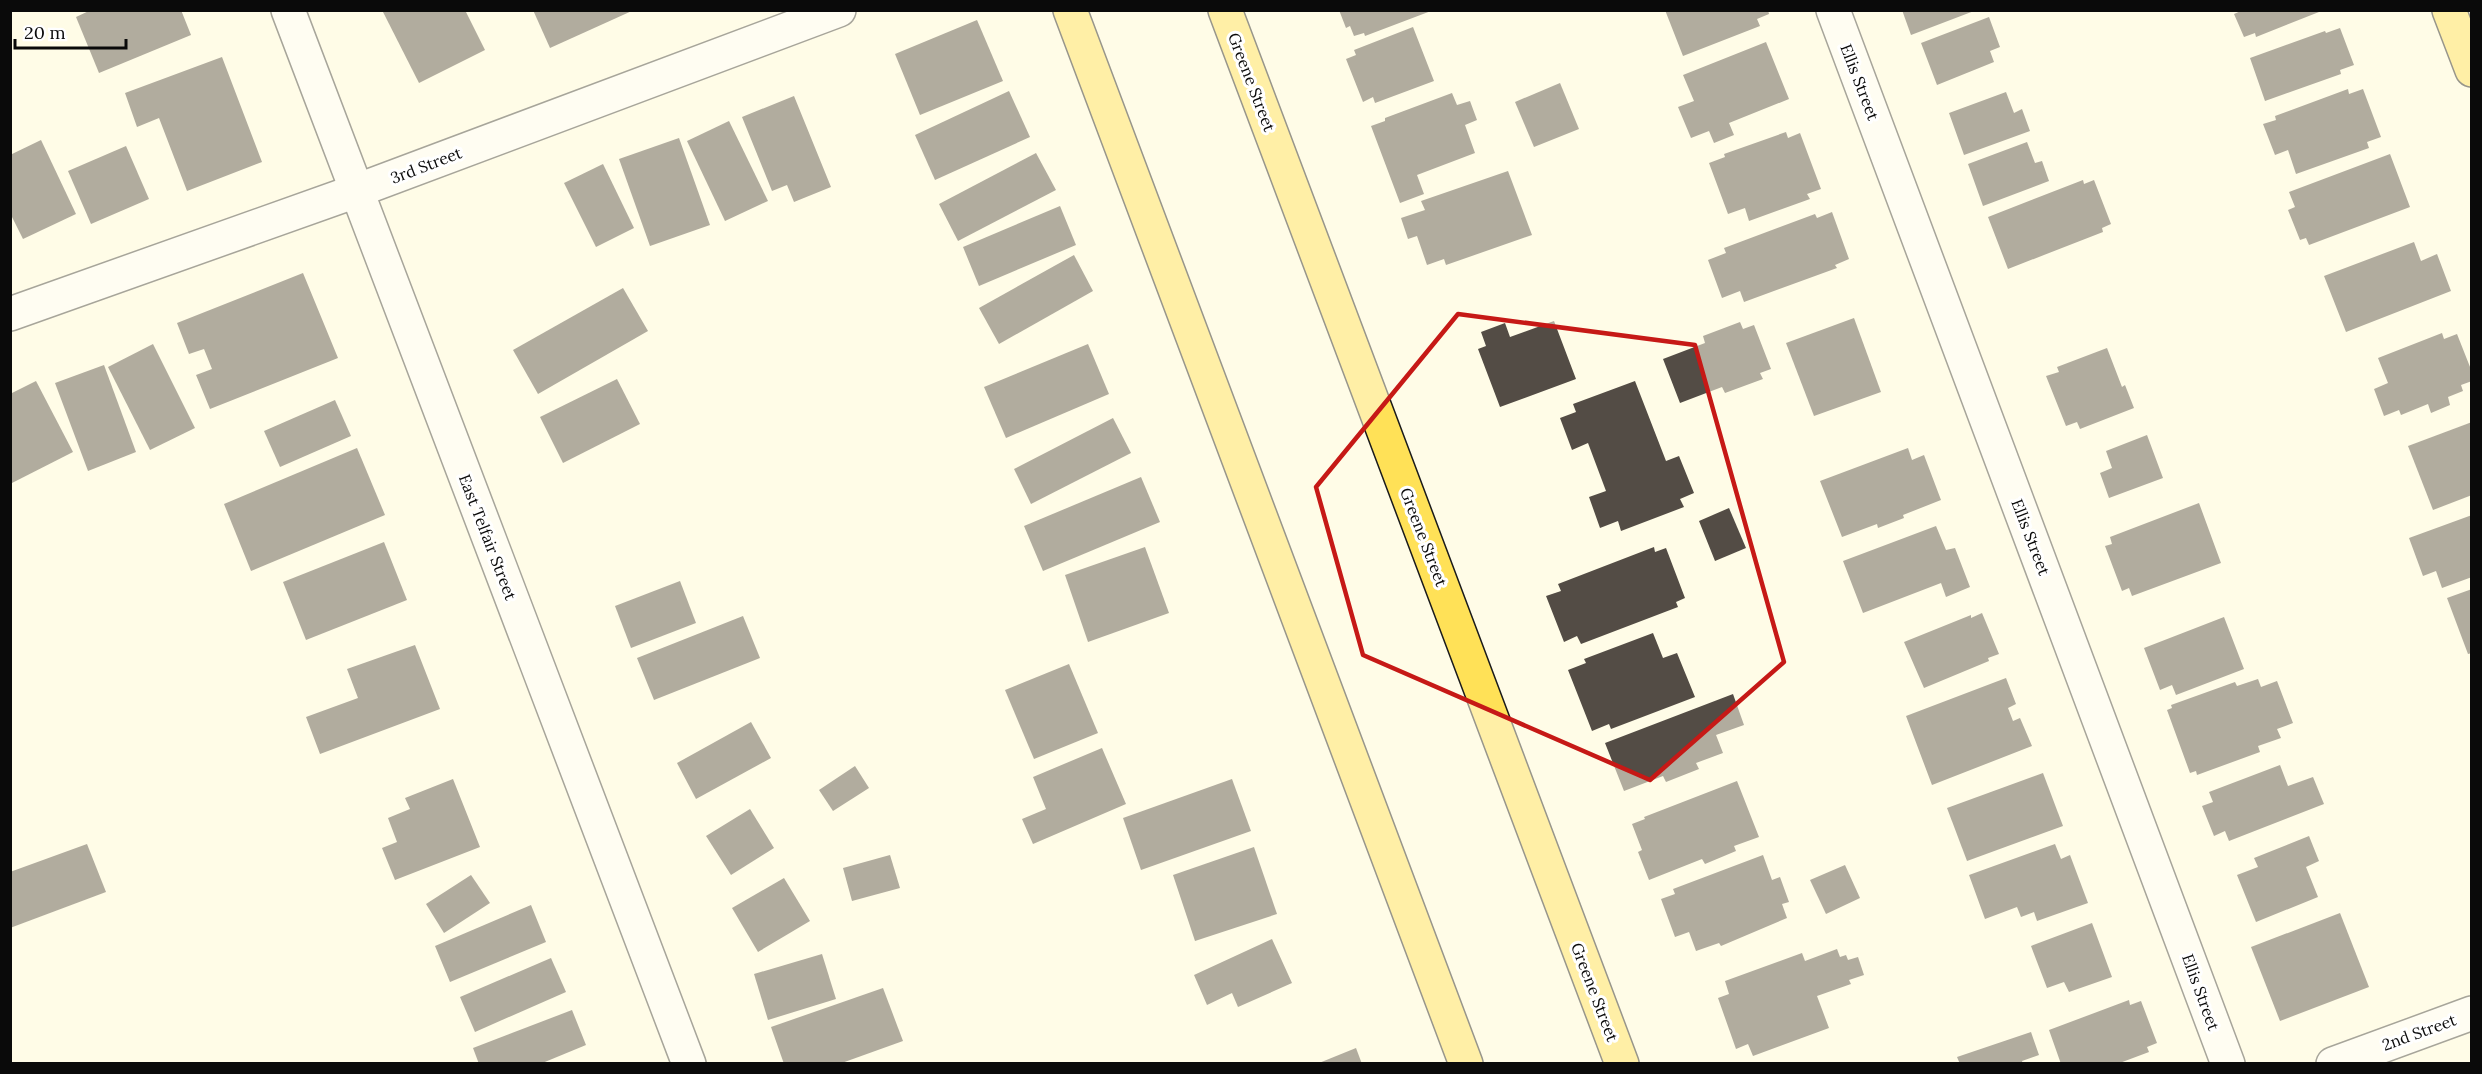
<svg xmlns="http://www.w3.org/2000/svg" width="2482" height="1074" font-family="Lora,serif">
	<style>
		.building { fill: #534c45 }
		.lines { fill: none; stroke-linecap: round; stroke-linejoin: round }
		.minor-casing { stroke: #3d3d3d; stroke-width: 36 }
		.major-casing { stroke: #1b1b1b; stroke-width: 36 }
		.minor { stroke: #fff; stroke-width: 33 }
		.major { stroke: #ffe157; stroke-width: 33 }
		.marked { fill: none; stroke: #c61916; stroke-width: 4.5; stroke-linejoin: round }
		.labels { text-anchor: middle; dominant-baseline: central; stroke-width: 6; stroke-linejoin: round; paint-order: stroke }
		.street-label { font-size: 16px; fill: #0a0a0a; stroke: #fff }
	</style>
	<rect width="100%" height="100%" fill="#fffce7"/>
	<g class="building">
		<path d="M91,10H181L191,35L99,73L76,17Z"/>
		<path d="M382,10H465L485,50L419,83Z"/>
		<path d="M533,10H634L550,48Z"/>
		<path d="M1339,10H1431V11L1365,36L1364,33L1354,36L1350,26L1346,28Z"/>
		<path d="M1665,10H1768L1769,14L1757,19L1760,26L1683,56Z"/>
		<path d="M1902,10H1974V11L1911,35Z"/>
		<path d="M2243,10H2318L2319,12L2256,37L2255,33L2244,37L2234,14Z"/>
		<path d="M1989,17L2000,47L1990,51L1994,62L1937,85L1921,43Z"/>
		<path d="M977,20L1003,81L920,115L895,54Z"/>
		<path d="M1413,27L1434,81L1375,103L1373,97L1363,102L1346,59L1356,55L1354,50Z"/>
		<path d="M2340,28L2354,65L2340,70L2341,74L2265,101L2250,58L2325,31L2326,33Z"/>
		<path d="M1766,42L1789,99L1729,123L1734,135L1714,143L1709,131L1691,138L1678,107L1694,101L1683,75Z"/>
		<path d="M222,57L262,162L187,191L159,118L137,127L125,93Z"/>
		<path d="M1560,83L1579,129L1534,147L1515,102Z"/>
		<path d="M2348,89L2349,94L2363,89L2381,137L2367,142L2369,148L2296,174L2288,150L2275,155L2263,124L2276,120L2275,116Z"/>
		<path d="M1009,91L1030,137L935,180L915,135Z"/>
		<path d="M2006,92L2014,113L2022,109L2030,131L1964,155L1949,113Z"/>
		<path d="M1452,93L1457,105L1470,101L1477,120L1465,125L1475,153L1417,175L1424,194L1400,203L1371,126L1385,121V118Z"/>
		<path d="M794,96L831,187L794,202L787,185L772,191L742,117Z"/>
		<path d="M729,121L768,201L725,221L687,141Z"/>
		<path d="M1786,132L1788,138L1800,133L1821,189L1807,194L1810,199L1749,221L1745,208L1728,214L1709,163L1725,157L1724,154Z"/>
		<path d="M679,138L710,225L650,246L619,159Z"/>
		<path d="M41,140L76,214L23,239L10,213V155Z"/>
		<path d="M2027,142L2035,163L2042,161L2049,181L1983,206L1968,164Z"/>
		<path d="M126,146L149,199L91,224L68,171Z"/>
		<path d="M1036,153L1056,190L958,241L939,204Z"/>
		<path d="M2390,154L2410,207L2309,245L2306,238L2300,240L2288,210L2295,207L2289,192Z"/>
		<path d="M603,164L634,228L596,247L564,183Z"/>
		<path d="M1508,171L1532,235L1446,265L1444,259L1427,265L1417,236L1408,239L1401,218L1425,210L1421,201Z"/>
		<path d="M2083,180L2084,184L2094,180L2111,224L2102,228L2103,232L2008,269L1988,217Z"/>
		<path d="M1060,206L1076,245L979,286L963,247Z"/>
		<path d="M1832,212L1849,259L1835,265L1837,268L1744,302L1740,291L1722,298L1708,260L1726,253L1724,248L1815,214L1817,218Z"/>
		<path d="M2414,242L2421,261L2437,254L2451,291L2346,332L2324,276Z"/>
		<path d="M1074,255L1093,291L999,344L979,308Z"/>
		<path d="M303,273L338,358L210,409L196,375L212,369L204,349L189,354L177,323Z"/>
		<path d="M623,288L648,331L538,394L513,350Z"/>
		<path d="M1854,318L1881,392L1814,416L1786,343Z"/>
		<path d="M1554,321L1576,379L1500,407L1478,349L1486,346L1481,332L1505,323L1510,337Z"/>
		<path d="M1740,322L1743,329L1754,325L1771,369L1760,373L1763,379L1725,393L1722,387L1680,403L1663,359L1705,343L1703,336Z"/>
		<path d="M2442,333L2444,339L2457,334L2472,372V381L2461,385L2463,391L2448,397L2450,405L2431,413L2428,404L2401,415L2399,410L2384,416L2374,389L2388,383L2378,358Z"/>
		<path d="M153,344L195,428L150,450L108,367Z"/>
		<path d="M1088,344L1109,394L1006,438L984,387Z"/>
		<path d="M2107,348L2122,387L2125,385L2134,408L2080,429L2077,422L2066,426L2046,376L2059,372L2057,367Z"/>
		<path d="M104,365L136,452L88,471L55,383Z"/>
		<path d="M617,379L640,424L563,463L540,417Z"/>
		<path d="M36,381L73,452L12,483L10,394Z"/>
		<path d="M1635,381L1666,461L1679,456L1694,493L1680,499L1684,507L1621,531L1618,521L1600,528L1589,497L1606,491L1588,443L1572,450L1560,418L1576,412L1573,404Z"/>
		<path d="M335,400L351,436L280,467L264,431Z"/>
		<path d="M1113,418L1131,453L1031,504L1014,469Z"/>
		<path d="M2472,422V495L2433,510L2408,446Z"/>
		<path d="M2147,435L2163,478L2109,498L2100,473L2112,468L2106,451Z"/>
		<path d="M357,448L385,515L251,571L224,504Z"/>
		<path d="M1908,448L1912,460L1924,455L1941,500L1903,515L1904,518L1878,528L1877,524L1842,537L1820,481Z"/>
		<path d="M1141,477L1160,522L1043,571L1024,526Z"/>
		<path d="M2199,503L2221,563L2132,596L2129,588L2122,591L2105,546L2112,544L2110,537Z"/>
		<path d="M1729,508L1746,548L1715,561L1699,521Z"/>
		<path d="M2472,515V577L2442,588L2436,571L2423,576L2409,538Z"/>
		<path d="M1936,526L1946,550L1955,548L1970,587L1946,597L1941,583L1863,613L1843,561Z"/>
		<path d="M384,542L407,600L306,640L283,582Z"/>
		<path d="M1145,547L1169,613L1088,642L1065,575Z"/>
		<path d="M1654,547L1655,552L1666,548L1685,598L1676,602L1678,607L1581,644L1577,636L1564,642L1546,596L1561,591L1558,584Z"/>
		<path d="M680,581L696,623L631,648L615,606Z"/>
		<path d="M2472,589V653L2468,654L2447,598Z"/>
		<path d="M1982,613L1999,654L1988,658L1989,661L1924,688L1904,642L1971,615V618Z"/>
		<path d="M743,616L760,658L654,700L637,658Z"/>
		<path d="M2224,617L2244,669L2176,695L2172,685L2160,690L2144,648Z"/>
		<path d="M1653,633L1663,658L1677,653L1695,697L1611,729L1609,724L1592,731L1568,670L1586,663L1584,659Z"/>
		<path d="M415,645L440,709L320,754L306,717L358,698L347,669Z"/>
		<path d="M1069,664L1098,733L1034,759L1005,690Z"/>
		<path d="M2006,678L2016,704L2008,708L2013,721L2020,718L2032,746L1932,785L1906,716Z"/>
		<path d="M2258,679L2261,687L2277,681L2293,723L2277,729L2281,738L2258,746L2260,752L2197,775L2196,771L2190,773L2167,710L2172,708L2171,705L2235,682L2237,686Z"/>
		<path d="M1733,694L1744,725L1716,735L1723,753L1696,763L1699,769L1666,782L1663,776L1624,791L1605,743Z"/>
		<path d="M751,722L771,758L696,799L677,763Z"/>
		<path d="M1102,748L1126,804L1033,844L1022,819L1046,809L1033,777Z"/>
		<path d="M2280,765L2288,786L2313,777L2324,804L2229,841L2225,831L2214,836L2202,806L2213,802L2209,792Z"/>
		<path d="M855,766L869,788L833,811L819,790Z"/>
		<path d="M2043,773L2063,826L1967,861L1947,808Z"/>
		<path d="M453,779L480,847L395,880L382,848L397,842L388,818L410,809L405,798Z"/>
		<path d="M1232,779L1251,831L1141,870L1123,818Z"/>
		<path d="M1737,781L1759,837L1734,846L1736,851L1705,864L1702,859L1649,880L1638,852L1642,850L1632,824L1645,819L1644,817Z"/>
		<path d="M750,809L774,848L731,875L706,836Z"/>
		<path d="M2309,836L2319,861L2306,867L2318,897L2256,922L2237,875L2258,867L2254,858Z"/>
		<path d="M87,844L106,892L10,928V872Z"/>
		<path d="M2055,844L2061,859L2070,855L2088,903L2037,921L2034,912L2021,917L2017,907L1985,919L1969,875Z"/>
		<path d="M1254,847L1277,914L1195,941L1173,875Z"/>
		<path d="M890,855L900,888L852,901L843,868Z"/>
		<path d="M1763,855L1772,880L1780,877L1789,902L1782,904L1787,918L1721,946L1719,943L1696,951L1689,932L1675,937L1661,899L1675,894L1673,889Z"/>
		<path d="M1845,865L1860,898L1826,914L1810,880Z"/>
		<path d="M471,875L490,903L444,933L426,904Z"/>
		<path d="M784,878L810,921L758,952L732,908Z"/>
		<path d="M531,905L546,942L450,982L435,946Z"/>
		<path d="M2340,913L2369,987L2280,1021L2251,947Z"/>
		<path d="M2092,923L2112,977L2069,992L2064,982L2047,988L2031,946Z"/>
		<path d="M1272,939L1292,983L1238,1007L1232,993L1207,1005L1194,975Z"/>
		<path d="M1837,949L1840,957L1846,955L1848,960L1858,957L1864,975L1849,980L1851,984L1817,996L1829,1028L1753,1056L1748,1044L1736,1049L1718,998L1729,994L1725,981L1802,953L1805,961Z"/>
		<path d="M822,954L836,999L768,1020L754,974Z"/>
		<path d="M551,958L566,992L475,1032L460,997Z"/>
		<path d="M883,988L903,1041L839,1064H784L771,1027Z"/>
		<path d="M2129,1000L2130,1005L2141,1001L2157,1043L2147,1047L2149,1052L2117,1064H2061L2049,1030Z"/>
		<path d="M572,1010L586,1045L540,1064H479L473,1048Z"/>
		<path d="M2031,1032L2039,1055L2022,1061L2023,1064H1960L1957,1057Z"/>
		<path d="M1356,1048L1362,1064H1319V1063Z"/>
	</g>
	<g class="lines">
		<g class="minor-casing">
			<g id="minor">
				<path d="M288,10L689,1064"/>
				<path d="M1833,10L2228,1064"/>
				<path d="M10,314L356,191L839,10"/>
				<path d="M2333,1064L2472,1013"/>
			</g>
		</g>
		<g class="major-casing">
			<g id="major">
				<path d="M1070,10L1466,1064"/>
				<path d="M1225,10L1622,1064"/>
				<path d="M2449,10L2472,70"/>
			</g>
		</g>
		<use href="#minor" class="minor"/>
		<use href="#major" class="major"/>
	</g>
	<path d="M0 0H2482V1074H0ZM1458,314L1695,345L1784,662L1650,780L1363,655L1316,487Z" fill="#fffce7" fill-opacity=".55" fill-rule="evenodd"/>
	<path class="marked" d="M1458,314L1695,345L1784,662L1650,780L1363,655L1316,487Z"/>
	<g class="labels">
		<g class="street-label">
			<text transform="translate(1252 82) rotate(69)">Greene Street</text>
			<text transform="translate(1860 82) rotate(69)">Ellis Street</text>
			<text transform="translate(426 165) rotate(-21)">3rd Street</text>
			<text transform="translate(488 537) rotate(69)">East Telfair Street</text>
			<text transform="translate(1424 537) rotate(69)">Greene Street</text>
			<text transform="translate(2031 537) rotate(69)">Ellis Street</text>
			<text transform="translate(1595 992) rotate(69)">Greene Street</text>
			<text transform="translate(2201 992) rotate(70)">Ellis Street</text>
			<text transform="translate(2419 1032) rotate(-20)">2nd Street</text>
		</g>
	</g>
	<rect width="2482" height="1074" fill="none" stroke="#0a0a0a" stroke-width="24"/>
	<path d="M15 39v9h111v-9" fill="none" stroke="#0a0a0a" stroke-width="3"/>
	<text x="24" y="39" font-size="18" fill="#0a0a0a" stroke="#ffffff" stroke-width="4.5" paint-order="stroke">20 m</text>
</svg>
